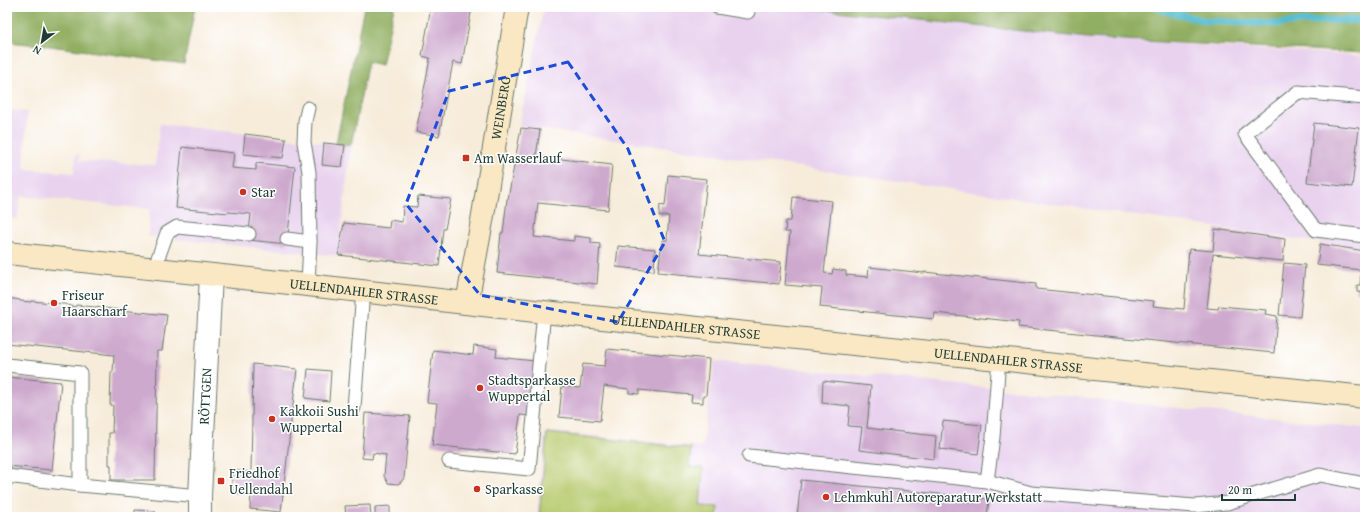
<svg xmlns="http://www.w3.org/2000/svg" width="1372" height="524" font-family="'Gentium Book Plus',serif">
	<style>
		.built { fill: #e8d2ee }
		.green { fill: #b7cb6f; stroke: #6b8452 }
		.forest { fill: #91af62; stroke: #58764b }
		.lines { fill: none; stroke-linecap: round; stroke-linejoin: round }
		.stream { stroke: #53bcd0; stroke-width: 7 }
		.building { fill: #cea9ce }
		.lane-casing { stroke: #6b7a6e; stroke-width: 15 }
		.street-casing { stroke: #6b7a6e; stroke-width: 24 }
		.secondary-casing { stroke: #6b7a6e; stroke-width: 24 }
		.lane { stroke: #fff; stroke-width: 13 }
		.street { stroke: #fff; stroke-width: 22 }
		.secondary { stroke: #fae7c3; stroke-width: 22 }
		.marked { fill: none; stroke: #1d4ed8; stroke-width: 3; stroke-dasharray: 8 5; stroke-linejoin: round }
		.poi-dot { fill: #c8321e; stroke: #fff; stroke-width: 1.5 }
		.labels { text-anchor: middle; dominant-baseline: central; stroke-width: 3; stroke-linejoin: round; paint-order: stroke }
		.street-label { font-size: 14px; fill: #1f3d34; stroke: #fff }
		.poi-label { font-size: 14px; fill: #1f3d34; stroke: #fff; text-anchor: start }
	</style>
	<rect width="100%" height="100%" fill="#fff"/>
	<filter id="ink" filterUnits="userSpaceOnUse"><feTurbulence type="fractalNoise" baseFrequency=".025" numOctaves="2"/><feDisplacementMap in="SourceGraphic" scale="8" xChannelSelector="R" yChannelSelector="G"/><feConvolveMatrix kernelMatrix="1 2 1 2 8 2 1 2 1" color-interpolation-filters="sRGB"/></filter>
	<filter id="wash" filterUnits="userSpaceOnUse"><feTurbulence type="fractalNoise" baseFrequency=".012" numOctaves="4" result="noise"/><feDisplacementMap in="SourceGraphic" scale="16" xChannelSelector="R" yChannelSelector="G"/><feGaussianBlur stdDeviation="0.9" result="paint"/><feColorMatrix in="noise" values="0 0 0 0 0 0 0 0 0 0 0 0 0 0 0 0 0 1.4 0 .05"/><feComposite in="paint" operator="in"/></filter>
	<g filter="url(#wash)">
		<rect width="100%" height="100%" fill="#f7ecda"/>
		<g class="built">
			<path d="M544,7H837L1088,38L1365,56V249L519,126Z"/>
			<path d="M7,110L27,112L24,169L74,173L76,154L80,155L79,161L155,165L160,124L351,145L338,256L148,236L150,209L21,196L17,219L7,218Z"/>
			<path d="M715,361L1031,392L1365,428V517H537L545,431L702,447Z"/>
		</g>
		<path class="green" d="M547,433L691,448L689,467L703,468L700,506L718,507L717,517H539Z"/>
		<g class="forest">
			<path d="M7,7H195L184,64L50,46L7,42Z"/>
			<path d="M364,7H394L382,65L368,62L351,145L336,143Z"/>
			<path d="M798,7H1365V53L1088,38Z"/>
		</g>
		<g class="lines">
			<path class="stream" d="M1155,7L1169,12L1206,21L1274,24L1313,21L1365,20"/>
		</g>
		<g id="blocks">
			<g class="building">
				<path d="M431,7H472L462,64L453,62L439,136L416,132L430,58L422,56Z"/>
				<path d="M1314,123L1359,128L1352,187L1307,182Z"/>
				<path d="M521,128L540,130L536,156L612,165L608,210L538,203L534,237L574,241V236L591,238V243L600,244L597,284L497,273L501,233H503L507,199H508Z"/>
				<path d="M245,134L286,139L283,158L243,154Z"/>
				<path d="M324,143L345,145L342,167L322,165Z"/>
				<path d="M182,147L234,153L232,168L256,170V163L295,167L287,244L248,240L251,214L228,212V213L176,208Z"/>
				<path d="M668,175L707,179L699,254L781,262L779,284L658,272L662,240H667L669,216H659L660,205L665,206Z"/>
				<path d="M418,196L451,199L445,229H443L439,266L338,255L344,223L389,228L390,220L402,222L403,206L417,207Z"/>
				<path d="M793,197L832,201L824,273L832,274L833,269L846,271V275L868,277L869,267L924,273V272L1036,284V289L1154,301L1153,306L1184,309L1189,249L1213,251L1215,229L1285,239L1283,261L1213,254L1207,308L1218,309L1219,306L1266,310L1265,314L1277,316L1274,353L1018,327L1019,322L935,313L934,319L820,307L822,288L785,285L790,232H785L786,221H791Z"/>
				<path d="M1320,244L1365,251V293L1357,292V285H1360L1361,270L1317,265Z"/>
				<path d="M618,246L655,249L654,271L616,267Z"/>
				<path d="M1284,263L1305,265L1300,317L1279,315Z"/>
				<path d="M7,298L20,300V301L31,302V301L64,304L75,307L76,305L167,315L162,351H157L155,480H111V465H109V433H112L113,405H110L111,372H113L114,355L7,344Z"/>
				<path d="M474,346L497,349L496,357L535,361L529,416L520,415L515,454L432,445L437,403L427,402L433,350L473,355Z"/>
				<path d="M607,349L709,359L706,396H703V403L691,402L692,395L639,390V394L629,393V389L604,386L600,421L559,417L562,386L580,388L583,364L605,366Z"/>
				<path d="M253,364L297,369L281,512L250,509L251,494L232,493V470L251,472Z"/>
				<path d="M308,369L331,371L329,401L305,398Z"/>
				<path d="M7,377L61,382L52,470L7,466Z"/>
				<path d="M823,381L871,386L867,428L936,436L934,459L859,450L862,427L848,426L850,406L822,403Z"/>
				<path d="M365,413L410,416L404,478L401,482L398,484L388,483L384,476L386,455L373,453L372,459L362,458Z"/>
				<path d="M943,421L982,425L978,454L940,449Z"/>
				<path d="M801,480L989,499L987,517H797Z"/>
				<path d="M370,505L371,517H346L345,506Z"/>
				<path d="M390,506V517H375V507Z"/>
				<path d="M135,510L155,511V517H135Z"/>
			</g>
		</g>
	</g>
	<g filter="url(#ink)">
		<use href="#blocks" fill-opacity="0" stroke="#6b7a6e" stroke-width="1"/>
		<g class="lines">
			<g class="lane-casing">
				<g id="lane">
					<path d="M717,7L748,12"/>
					<path d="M1365,98L1298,92L1245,134L1316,230L1365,236"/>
					<path d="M308,108L305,121L304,142L309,172L310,242L308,285"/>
					<path d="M287,239L310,242"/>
					<path d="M154,269L167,233L177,227L249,234"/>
					<path d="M7,365L80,373V485"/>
					<path d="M354,408L363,291"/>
					<path d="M749,456L987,481L1031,493L1195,506L1227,503L1320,475L1365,484"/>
					<path d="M449,461L529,469L544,312"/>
					<path d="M7,476L80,485L200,496"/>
					<path d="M987,481L993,437L999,359"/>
				</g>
			</g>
			<g class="street-casing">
				<g id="street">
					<path id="s1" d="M200,517V496L211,275"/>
				</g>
			</g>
			<g class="secondary-casing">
				<g id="secondary">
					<path id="s2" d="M7,253L308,285L544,312L1365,397"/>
					<path id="s3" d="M467,303L482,221L517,7"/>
				</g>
			</g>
			<use href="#lane" class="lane"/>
			<use href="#street" class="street"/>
			<use href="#secondary" class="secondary"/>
		</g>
	</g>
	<path class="marked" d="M568,62L628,149L665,242L618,322L480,295L406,204L449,91Z"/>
	<g class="poi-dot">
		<rect x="462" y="154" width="8" height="8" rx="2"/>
		<circle cx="243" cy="192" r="4"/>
		<circle cx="54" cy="303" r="4"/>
		<circle cx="480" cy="388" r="4"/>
		<circle cx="272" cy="419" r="4"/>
		<rect x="217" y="477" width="8" height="8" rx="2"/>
		<circle cx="477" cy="489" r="4"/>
		<circle cx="826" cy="497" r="4"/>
	</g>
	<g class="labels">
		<g class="street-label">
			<text stroke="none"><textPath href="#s3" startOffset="198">WEINBERG</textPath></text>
			<text stroke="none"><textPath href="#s2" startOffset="359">UELLENDAHLER STRASSE</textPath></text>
			<text stroke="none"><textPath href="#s2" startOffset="683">UELLENDAHLER STRASSE</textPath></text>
			<text stroke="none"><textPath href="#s2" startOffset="1007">UELLENDAHLER STRASSE</textPath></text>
			<text stroke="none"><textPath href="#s1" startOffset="121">RÖTTGEN</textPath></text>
		</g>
		<g class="poi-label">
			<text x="474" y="158">Am Wasserlauf</text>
			<text x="251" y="192">Star</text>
			<text x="62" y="295">Friseur<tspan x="62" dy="16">Haarscharf</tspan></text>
			<text x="488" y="380">Stadtsparkasse<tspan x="488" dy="16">Wuppertal</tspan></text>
			<text x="280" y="411">Kakkoii Sushi<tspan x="280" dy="16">Wuppertal</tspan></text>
			<text x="229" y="473">Friedhof<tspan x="229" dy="16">Uellendahl</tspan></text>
			<text x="485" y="489">Sparkasse</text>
			<text x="834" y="497">Lehmkuhl Autoreparatur Werkstatt</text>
		</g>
	</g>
	<rect width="1372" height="524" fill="none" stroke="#fff" stroke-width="24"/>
	<g transform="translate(42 42) rotate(211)" stroke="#ffffff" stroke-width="3" paint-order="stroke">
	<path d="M0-3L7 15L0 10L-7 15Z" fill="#1f3d34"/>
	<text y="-6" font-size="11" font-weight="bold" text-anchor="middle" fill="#1f3d34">N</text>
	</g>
	<path d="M1222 494v6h73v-6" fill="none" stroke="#1f3d34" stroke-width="2"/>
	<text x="1228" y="494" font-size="12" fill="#1f3d34" stroke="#ffffff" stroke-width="3" paint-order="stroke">20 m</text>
</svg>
